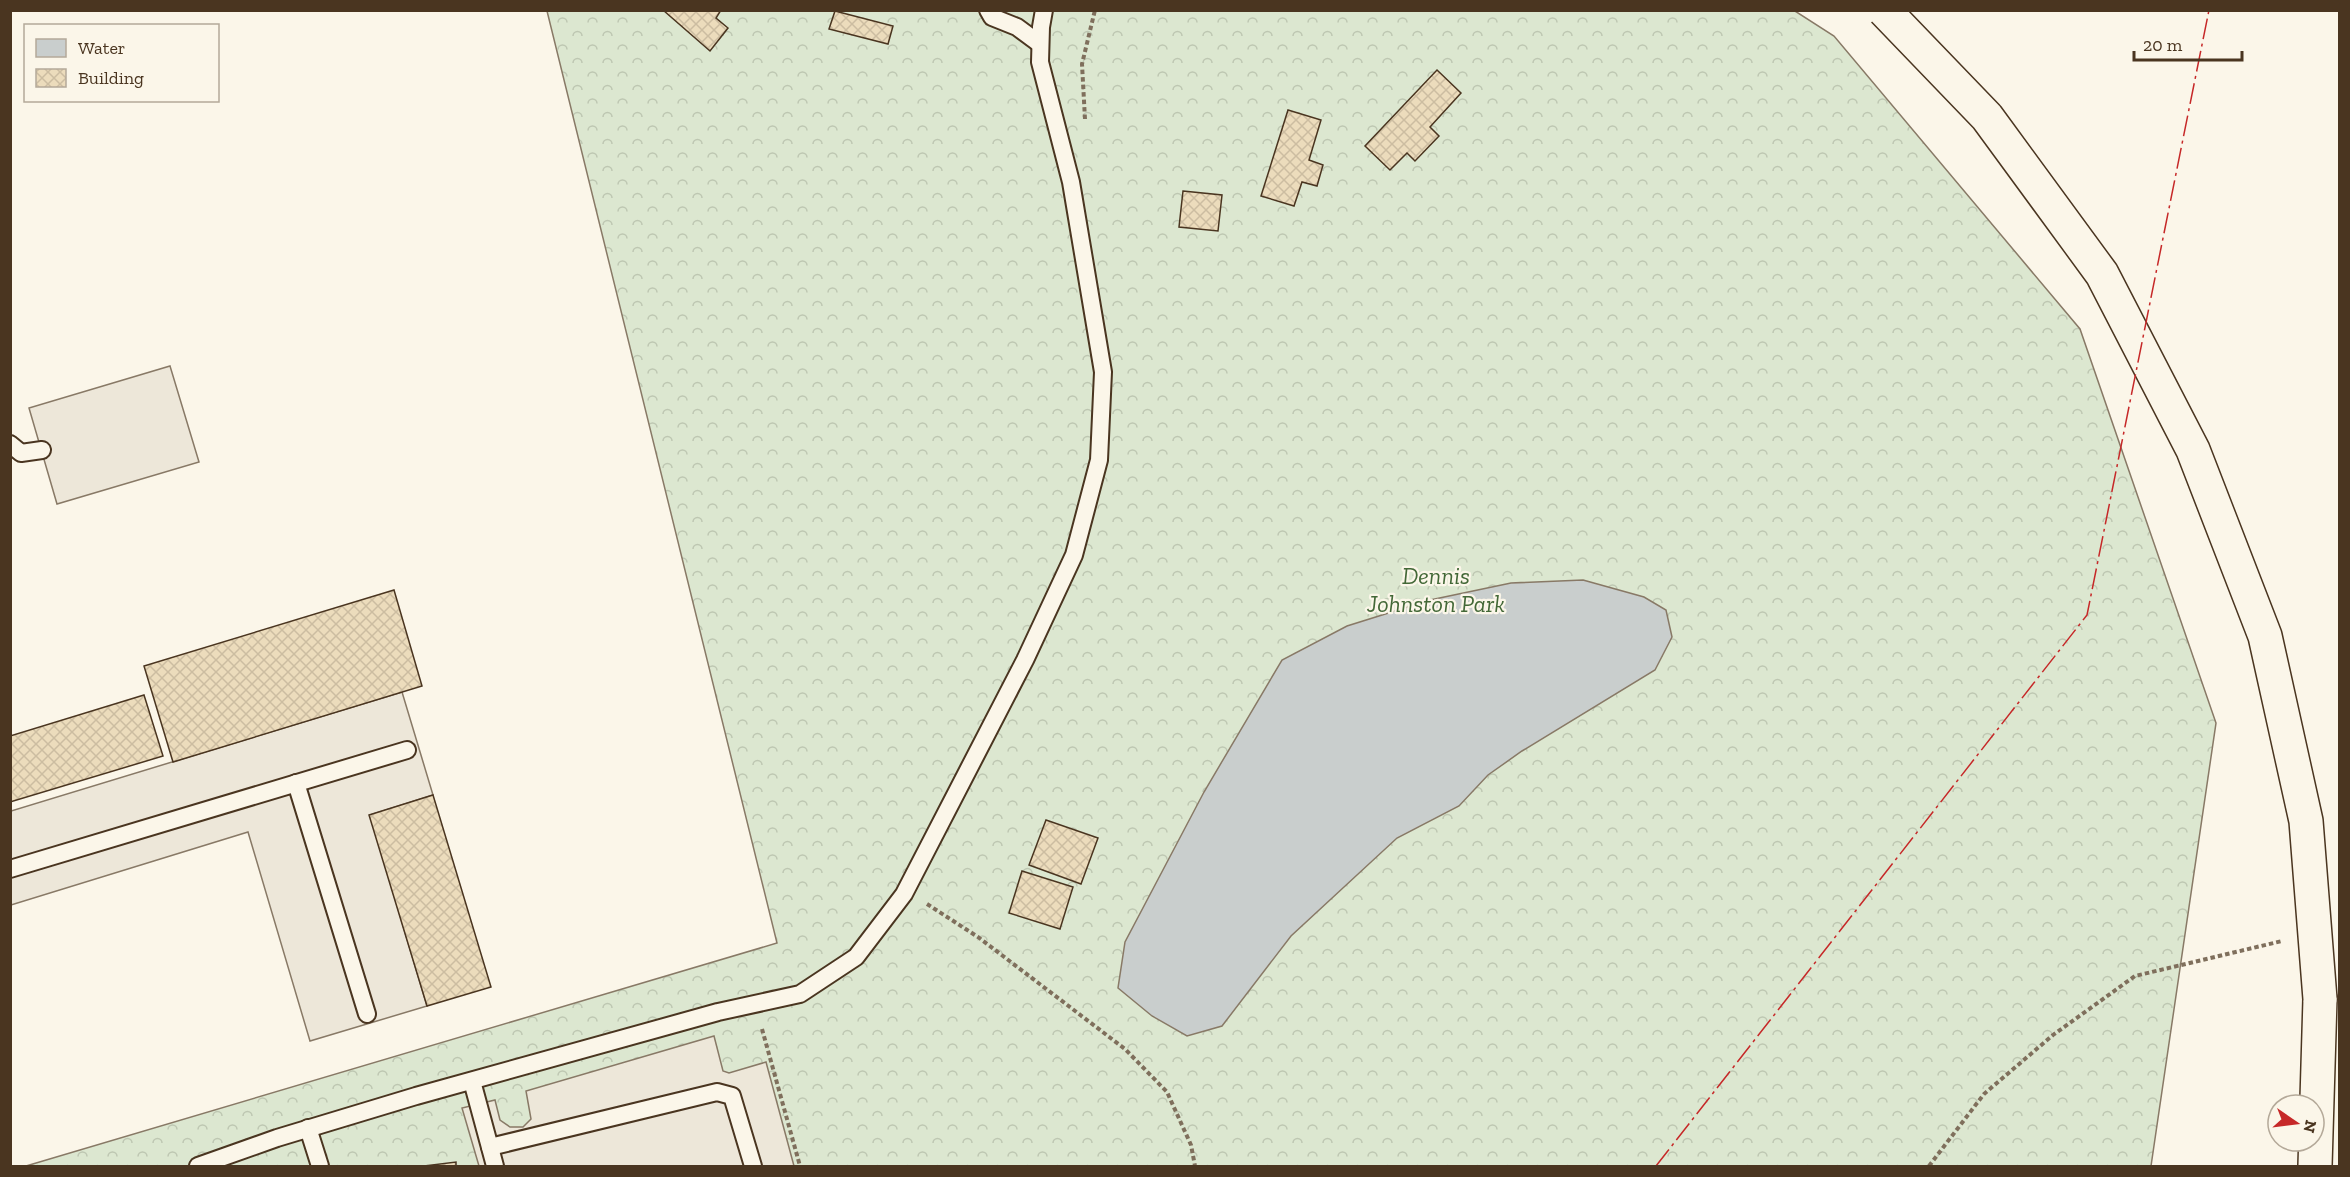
<svg xmlns="http://www.w3.org/2000/svg" width="2350" height="1177" font-family="'Zilla Slab',serif">
	<style>
		.forest { fill: url(#forest-crowns); stroke: #887966; stroke-width: 1.5 }
		.parking { fill: #ede7d9; stroke: #887966; stroke-width: 1.5 }
		.water { fill: #c9cecd; stroke: #887966; stroke-width: 1.5 }
		.building { fill: url(#building-cross-hatch); stroke: #4a3520; stroke-width: 1.5 }
		.lines { fill: none; stroke-linecap: round; stroke-linejoin: round }
		.service-casing { stroke: #4a3520; stroke-width: 20 }
		.motorway-casing { stroke: #4a3520; stroke-width: 36 }
		.path { stroke: #7f6f5c; stroke-width: 4; stroke-dasharray: 4.5 3; stroke-linecap: butt }
		.service { stroke: #fbf6e9; stroke-width: 16 }
		.motorway { stroke: #fbf6e9; stroke-width: 33 }
		.motorway-bridge-casing { stroke: #4a3520; stroke-width: 36; stroke-linecap: butt }
		.motorway-bridge { stroke: #fbf6e9; stroke-width: 33 }
		.power { stroke: #c62828; stroke-width: 1.5; stroke-dasharray: 21 4.5 3 4.5; stroke-linecap: butt }
		.labels { text-anchor: middle; dominant-baseline: central; stroke-width: 4.5; stroke-linejoin: round; paint-order: stroke }
		.park-label { font-size: 24px; font-style: italic; fill: #436837; stroke: #fbf6e9 }
	</style>
	<defs>
		<pattern id="forest-crowns" width="20" height="18" patternUnits="userSpaceOnUse" patternTransform="scale(1.5)"><rect width="20" height="18" fill="#dce7d0"/><path d="M2 6a3 3 0 1 1 6 0M12 15a3 3 0 1 1 6 0" fill="none" stroke="#bec7b2"/></pattern>
		<pattern id="building-cross-hatch" width="8" height="8" patternUnits="userSpaceOnUse" patternTransform="scale(1.5)"><rect width="8" height="8" fill="#ecdcbc"/><path d="M0 0l8 8M0 8l8-8" fill="none" stroke="#ccbda1"/></pattern>
	</defs>
	<rect width="100%" height="100%" fill="#fbf6e9"/>
	<path class="forest" d="M547,11H1795L1834,36L2080,329L2216,723L2151,1166H26L777,943Z"/>
	<g class="parking">
		<path d="M170,366L199,462L57,504L29,408Z"/>
		<path d="M402,692L433,795L370,815L427,1006L310,1041L248,832L11,905V811Z"/>
		<path d="M714,1036L723,1071L729,1073L766,1062L794,1166H479L462,1108L495,1100L500,1120L510,1127H523L531,1119L526,1091Z"/>
	</g>
	<path class="water" d="M1583,580L1644,597L1666,610L1672,637L1655,670L1522,751L1488,775L1459,806L1397,838L1291,936L1222,1026L1187,1036L1152,1016L1118,988L1125,942L1204,792L1282,660L1347,626L1430,600L1511,583Z"/>
	<g class="building">
		<path d="M663,10H721L716,18L728,28L710,51Z"/>
		<path d="M835,11L893,26L888,44L829,29Z"/>
		<path d="M1437,70L1461,93L1430,127L1439,136L1415,161L1407,153L1390,170L1365,146Z"/>
		<path d="M1288,110L1321,120L1309,160L1323,165L1317,186L1302,182L1294,206L1261,196Z"/>
		<path d="M1183,191L1222,195L1218,231L1179,227Z"/>
		<path d="M394,590L422,686L173,762L144,666Z"/>
		<path d="M144,695L163,756L10,802V736Z"/>
		<path d="M433,795L491,987L427,1006L369,815Z"/>
		<path d="M1046,820L1098,838L1081,884L1029,865Z"/>
		<path d="M1022,871L1073,887L1060,929L1009,913Z"/>
		<path d="M456,1162V1166H424Z"/>
	</g>
	<g class="lines">
		<g class="service-casing">
			<g id="service">
				<path d="M988,10L992,17L1017,27L1040,44"/>
				<path d="M10,444L21,453L42,450"/>
				<path d="M296,783L367,1014"/>
				<path d="M10,869L407,750"/>
				<path d="M472,1081L495,1166"/>
				<path d="M308,1128L320,1166"/>
				<path d="M490,1147L717,1092L732,1096L753,1166"/>
				<path d="M198,1166L277,1138L416,1096L718,1012L800,994L856,957L904,894L1025,660L1074,555L1099,460L1103,372L1071,182L1040,62L1041,27L1044,10"/>
			</g>
		</g>
		<g class="motorway-casing">
			<path id="motorway" d="M2315,1166L2320,999"/>
		</g>
		<g class="path">
			<path d="M1085,119L1082,64L1095,10"/>
			<path d="M927,904L978,937L1125,1049L1167,1092L1191,1145L1195,1166"/>
			<path d="M762,1029L800,1166"/>
			<path d="M1929,1166L1984,1094L2053,1035L2135,976L2282,941"/>
		</g>
		<use href="#service" class="service"/>
		<use href="#motorway" class="motorway"/>
		<g class="motorway-bridge-casing">
			<path id="motorway-bridge" d="M1884,10L1987,117L2102,274L2193,450L2265,636L2306,821L2320,999"/>
		</g>
		<use href="#motorway-bridge" class="motorway-bridge"/>
		<path class="power" d="M1656,1166L2087,615L2209,10"/>
	</g>
	<g class="labels">
		<g class="park-label">
			<text x="1436" y="575">Dennis<tspan x="1436" dy="28">Johnston Park</tspan></text>
		</g>
	</g>
	<rect width="2350" height="1177" fill="none" stroke="#4a3520" stroke-width="24"/>
	<rect x="24" y="24" width="195" height="78" fill="#fbf6e9" stroke="#b4a999" stroke-width="1.5"/>
	<rect x="36" y="39" width="30" height="18" fill="#c9cecd" stroke="#b4a999" stroke-width="1.5"/>
	<text x="78" y="54" font-size="18" fill="#4a3520">Water</text>
	<rect x="36" y="69" width="30" height="18" fill="url(#building-cross-hatch)" stroke="#b4a999" stroke-width="1.5"/>
	<text x="78" y="84" font-size="18" fill="#4a3520">Building</text>
	<g transform="translate(2296 1123) rotate(104)"><circle r="28" fill="#fbf6e9" stroke="#b4a999" stroke-width="1.5"/>
	<path d="M0-4.5L10 22L0 15L-10 22Z" fill="#c62828"/>
	<text y="-9" font-size="16" font-weight="bold" text-anchor="middle" fill="#4a3520">N</text>
	</g>
	<path d="M2134 51v9h108v-9" fill="none" stroke="#4a3520" stroke-width="3"/>
	<text x="2143" y="51" font-size="18" fill="#4a3520" stroke="#fbf6e9" stroke-width="4.5" paint-order="stroke">20 m</text>
</svg>
